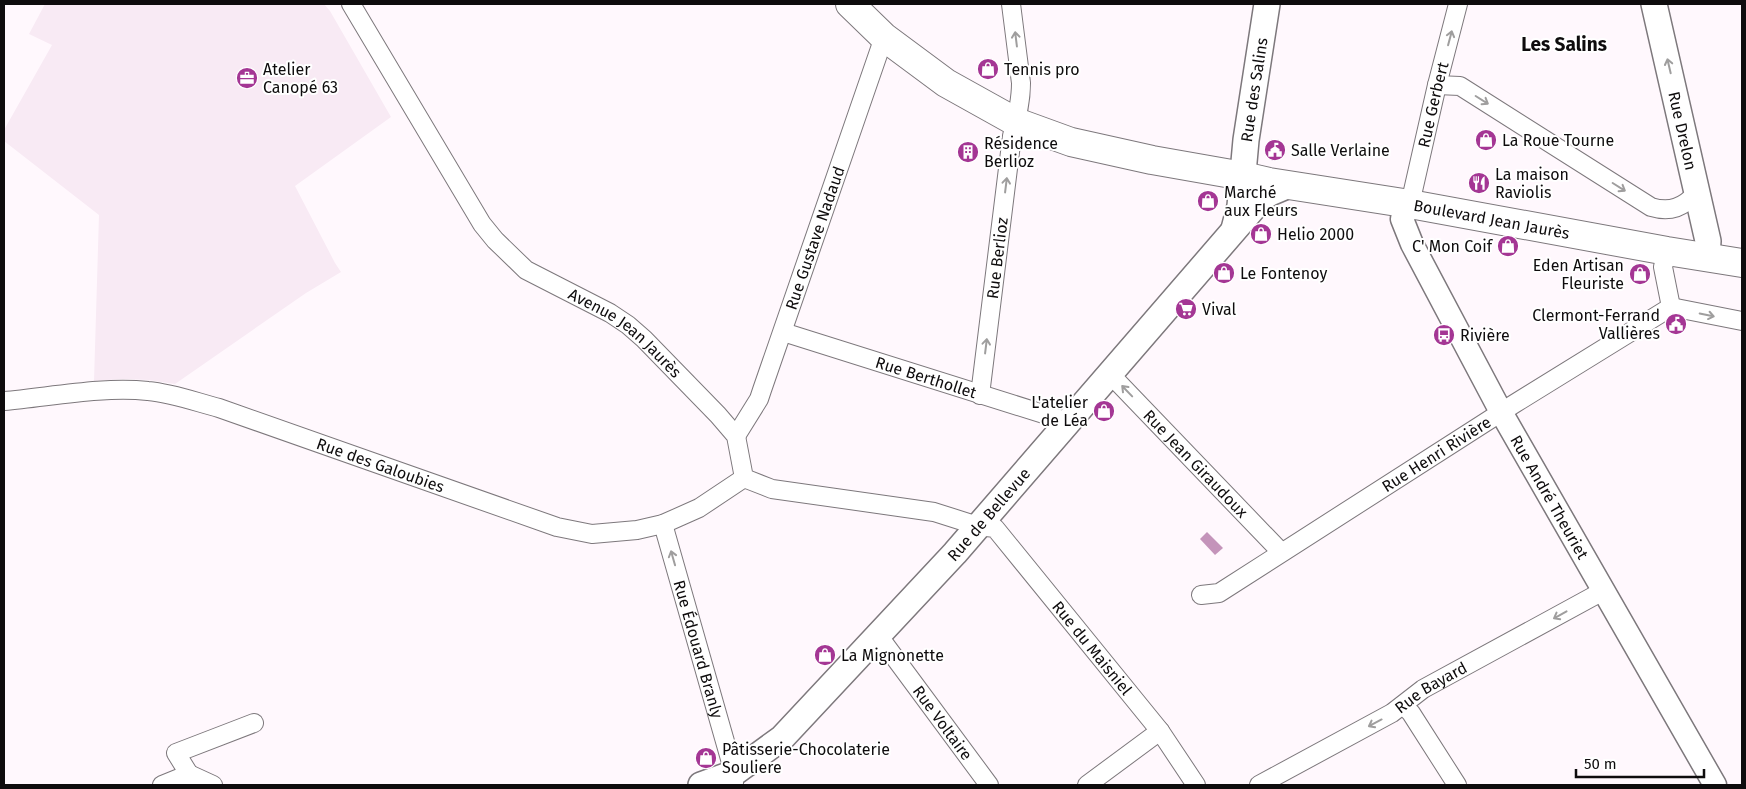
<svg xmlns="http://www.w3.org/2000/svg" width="1746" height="789" font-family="'Fira Sans',sans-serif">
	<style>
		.built { fill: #f8eaf4 }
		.water { fill: #c494ba }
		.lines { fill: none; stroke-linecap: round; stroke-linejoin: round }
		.minor-casing { stroke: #7d787c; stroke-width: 20 }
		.tertiary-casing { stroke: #7d787c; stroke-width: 25 }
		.secondary-casing { stroke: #7d787c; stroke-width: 28 }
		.primary-casing { stroke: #7d787c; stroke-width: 30 }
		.minor { stroke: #fff; stroke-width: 18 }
		.tertiary { stroke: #fff; stroke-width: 22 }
		.secondary { stroke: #fff; stroke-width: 25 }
		.primary { stroke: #fff; stroke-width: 28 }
		.oneway { stroke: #9f9e9e }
		.labels { text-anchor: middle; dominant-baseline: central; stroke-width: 4; stroke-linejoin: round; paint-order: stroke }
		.poi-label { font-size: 16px; fill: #0e0c0d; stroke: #fff; text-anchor: start }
		.street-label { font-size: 16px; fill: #0e0c0d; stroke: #fff }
		.quarter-label { font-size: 19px; font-weight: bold; fill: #0e0c0d; stroke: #fff }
	</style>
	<rect width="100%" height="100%" fill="#fff8fd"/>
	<path class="built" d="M45,4H324L330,11L391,117L295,186L335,263L341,272L306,293L175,384L149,380L124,379L94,381L99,215L4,141V130L52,45L29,34Z"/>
	<path class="water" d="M1207,532L1223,548L1215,555L1200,539Z"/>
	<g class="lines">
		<g class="minor-casing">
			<g id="minor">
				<path id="s1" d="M351,4L482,224L495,240L526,270L610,313L628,325L644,339L718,415L736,436L744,478L772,489L934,512L978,526L995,528L1160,731L1196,785"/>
				<path d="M1437,85L1460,86L1651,207C1671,213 1683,207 1697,193"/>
				<path id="s2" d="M1410,204L1437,85L1458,4"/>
				<path d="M1667,251L1663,267L1671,307"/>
				<path d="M1671,307L1742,321"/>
				<path id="s3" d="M783,332L1069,422"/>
				<path id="s4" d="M1110,374L1281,552"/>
				<path id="s5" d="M980,395L1012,136C1017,118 1021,102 1021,83L1011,4"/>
				<path id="s6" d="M4,401C50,397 103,386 148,391C172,393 196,402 219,408L557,527L592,534L637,530L663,524L699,508L744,478"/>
				<path id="s7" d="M736,436L759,399L762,390L884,37"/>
				<path id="s8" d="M663,524L734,773V783"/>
				<path id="s9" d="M1201,595L1219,593L1514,404L1671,307"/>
				<path id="s10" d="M878,635L989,785"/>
				<path d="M1403,705L1411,713L1457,785"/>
				<path d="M189,774L176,753L254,723"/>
				<path d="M162,785L189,774L213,785"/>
				<path d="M1087,785L1160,731"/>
				<path id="s11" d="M1259,785L1392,713L1423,689L1603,591"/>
			</g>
		</g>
		<g class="tertiary-casing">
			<g id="tertiary">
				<path id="s12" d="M1410,204L1402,219L1412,244L1501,412L1715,785"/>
			</g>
		</g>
		<g class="secondary-casing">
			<g id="secondary">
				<path id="s13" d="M1654,4L1708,241L1707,257"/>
				<path id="s14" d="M1234,229L1240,206L1246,140L1267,4"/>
				<path id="s15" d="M701,785L734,773L782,738L955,553L1262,198L1270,193L1289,185"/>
			</g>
		</g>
		<g class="primary-casing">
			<g id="primary">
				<path id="s16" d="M850,4L884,37L946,83L1016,122L1071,142L1152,160L1243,176L1269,182L1410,204L1667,251L1742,263"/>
			</g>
		</g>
		<use href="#minor" class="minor"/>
		<use href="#tertiary" class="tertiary"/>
		<use href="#secondary" class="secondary"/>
		<use href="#primary" class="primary"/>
	</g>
	<defs><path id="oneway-shaft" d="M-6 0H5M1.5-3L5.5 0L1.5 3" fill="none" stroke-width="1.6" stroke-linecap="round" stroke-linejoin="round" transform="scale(1.25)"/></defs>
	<g class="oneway">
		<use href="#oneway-shaft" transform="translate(1450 38) rotate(-75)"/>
		<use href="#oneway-shaft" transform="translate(1016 39) rotate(-97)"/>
		<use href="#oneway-shaft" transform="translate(1669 66) rotate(-103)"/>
		<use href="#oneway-shaft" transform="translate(1482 100) rotate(32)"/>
		<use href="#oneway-shaft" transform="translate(1006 185) rotate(-83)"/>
		<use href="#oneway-shaft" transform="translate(1619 187) rotate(32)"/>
		<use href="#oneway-shaft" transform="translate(1707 315) rotate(12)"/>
		<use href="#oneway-shaft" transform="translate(986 346) rotate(-83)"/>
		<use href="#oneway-shaft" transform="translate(1127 391) rotate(-134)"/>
		<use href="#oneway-shaft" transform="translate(673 558) rotate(-106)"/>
		<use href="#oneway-shaft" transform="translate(1560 615) rotate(151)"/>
		<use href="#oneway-shaft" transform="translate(1375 723) rotate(152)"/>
	</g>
	<defs>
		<g id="shop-disc" transform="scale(1.125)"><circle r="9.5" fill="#a43694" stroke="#fff"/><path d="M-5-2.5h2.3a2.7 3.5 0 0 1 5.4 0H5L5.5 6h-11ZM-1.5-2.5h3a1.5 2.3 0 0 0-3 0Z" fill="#fff"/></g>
		<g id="office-disc" transform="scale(1.125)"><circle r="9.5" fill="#a43694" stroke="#fff"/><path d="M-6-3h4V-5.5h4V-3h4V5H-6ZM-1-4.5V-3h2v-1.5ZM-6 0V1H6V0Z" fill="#fff"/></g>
		<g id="civic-disc" transform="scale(1.125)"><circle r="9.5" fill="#a43694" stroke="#fff"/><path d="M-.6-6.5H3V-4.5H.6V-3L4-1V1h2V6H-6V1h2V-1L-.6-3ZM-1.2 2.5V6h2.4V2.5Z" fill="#fff"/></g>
		<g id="building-disc" transform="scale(1.125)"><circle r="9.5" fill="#a43694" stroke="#fff"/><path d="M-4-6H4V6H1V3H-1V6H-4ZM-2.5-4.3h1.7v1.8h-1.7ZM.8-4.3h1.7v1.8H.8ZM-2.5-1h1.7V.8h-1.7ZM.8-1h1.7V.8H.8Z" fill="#fff"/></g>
		<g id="restaurant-disc" transform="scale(1.125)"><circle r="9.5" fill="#a43694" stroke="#fff"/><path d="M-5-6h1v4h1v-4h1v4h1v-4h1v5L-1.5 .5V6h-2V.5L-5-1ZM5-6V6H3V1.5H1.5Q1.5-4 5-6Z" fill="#fff"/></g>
		<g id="supermarket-disc" transform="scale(1.125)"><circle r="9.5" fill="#a43694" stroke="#fff"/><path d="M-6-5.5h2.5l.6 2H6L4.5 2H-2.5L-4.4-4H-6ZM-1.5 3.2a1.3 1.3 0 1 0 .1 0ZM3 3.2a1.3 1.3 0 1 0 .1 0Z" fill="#fff"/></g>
		<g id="bus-disc" transform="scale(1.125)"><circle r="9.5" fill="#a43694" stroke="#fff"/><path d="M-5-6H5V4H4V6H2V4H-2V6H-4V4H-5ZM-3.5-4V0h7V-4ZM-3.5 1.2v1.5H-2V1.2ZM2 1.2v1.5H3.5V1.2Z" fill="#fff"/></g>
	</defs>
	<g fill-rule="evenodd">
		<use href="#shop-disc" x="988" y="69"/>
		<use href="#office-disc" x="247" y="78"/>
		<use href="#shop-disc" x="1486" y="140"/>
		<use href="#civic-disc" x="1275" y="150"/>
		<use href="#building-disc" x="968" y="152"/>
		<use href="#restaurant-disc" x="1479" y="183"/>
		<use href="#shop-disc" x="1208" y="201"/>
		<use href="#shop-disc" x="1261" y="234"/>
		<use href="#shop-disc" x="1508" y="246"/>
		<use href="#shop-disc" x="1224" y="273"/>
		<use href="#shop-disc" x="1640" y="274"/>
		<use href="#supermarket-disc" x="1186" y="309"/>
		<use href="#civic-disc" x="1676" y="324"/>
		<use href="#bus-disc" x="1444" y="335"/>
		<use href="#shop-disc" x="1104" y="411"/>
		<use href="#shop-disc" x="825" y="655"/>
		<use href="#shop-disc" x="706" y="758"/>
	</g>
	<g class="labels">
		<g class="poi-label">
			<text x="263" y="69">Atelier<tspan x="263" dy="18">Canopé 63</tspan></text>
			<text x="1004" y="69">Tennis pro</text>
			<text x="1502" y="140">La Roue Tourne</text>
			<text x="984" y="143">Résidence<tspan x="984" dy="18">Berlioz</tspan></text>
			<text x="1291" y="150">Salle Verlaine</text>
			<text x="1495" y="174">La maison<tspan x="1495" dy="18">Raviolis</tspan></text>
			<text x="1224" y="192">Marché<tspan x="1224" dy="18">aux Fleurs</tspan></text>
			<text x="1277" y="234">Helio 2000</text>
			<text x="1492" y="246" text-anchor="end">C' Mon Coif</text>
			<text x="1624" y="265" text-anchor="end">Eden Artisan<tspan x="1624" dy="18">Fleuriste</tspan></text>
			<text x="1240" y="273">Le Fontenoy</text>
			<text x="1202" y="309">Vival</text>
			<text x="1660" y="315" text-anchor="end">Clermont-Ferrand<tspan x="1660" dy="18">Vallières</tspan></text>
			<text x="1460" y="335">Rivière</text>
			<text x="1088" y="402" text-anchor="end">L'atelier<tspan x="1088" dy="18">de Léa</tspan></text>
			<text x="841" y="655">La Mignonette</text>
			<text x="722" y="749">Pâtisserie-Chocolaterie<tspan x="722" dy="18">Souliere</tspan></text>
		</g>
		<g class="street-label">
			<text stroke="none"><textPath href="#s14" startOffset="141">Rue des Salins</textPath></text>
			<text stroke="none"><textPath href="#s2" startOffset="102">Rue Gerbert</textPath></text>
			<text stroke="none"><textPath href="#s13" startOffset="130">Rue Drelon</textPath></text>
			<text stroke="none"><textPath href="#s16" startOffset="691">Boulevard Jean Jaurès</textPath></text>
			<text stroke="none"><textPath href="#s7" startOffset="214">Rue Gustave Nadaud</textPath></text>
			<text stroke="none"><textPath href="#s5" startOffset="138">Rue Berlioz</textPath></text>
			<text stroke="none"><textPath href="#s1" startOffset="438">Avenue Jean Jaurès</textPath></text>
			<text stroke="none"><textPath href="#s3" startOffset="150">Rue Berthollet</textPath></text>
			<text stroke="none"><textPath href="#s9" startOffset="276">Rue Henri Rivière</textPath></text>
			<text stroke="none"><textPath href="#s4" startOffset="124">Rue Jean Giraudoux</textPath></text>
			<text stroke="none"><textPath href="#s6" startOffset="389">Rue des Galoubies</textPath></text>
			<text stroke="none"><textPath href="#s12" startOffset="332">Rue André Theuriet</textPath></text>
			<text stroke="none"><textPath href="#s15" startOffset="399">Rue de Bellevue</textPath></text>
			<text stroke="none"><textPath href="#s8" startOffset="130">Rue Édouard Branly</textPath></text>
			<text stroke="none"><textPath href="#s1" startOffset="1045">Rue du Maisniel</textPath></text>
			<text stroke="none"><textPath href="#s11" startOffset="198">Rue Bayard</textPath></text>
			<text stroke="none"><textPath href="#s10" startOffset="109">Rue Voltaire</textPath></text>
		</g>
		<g class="quarter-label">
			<text x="1564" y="44">Les Salins</text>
		</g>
	</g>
	<rect width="1746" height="789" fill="none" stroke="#0e0c0d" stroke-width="10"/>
	<path d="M1576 769v8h128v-8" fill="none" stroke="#0e0c0d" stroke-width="2.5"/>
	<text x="1584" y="769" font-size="15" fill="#0e0c0d" stroke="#ffffff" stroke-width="4" paint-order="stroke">50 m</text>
</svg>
